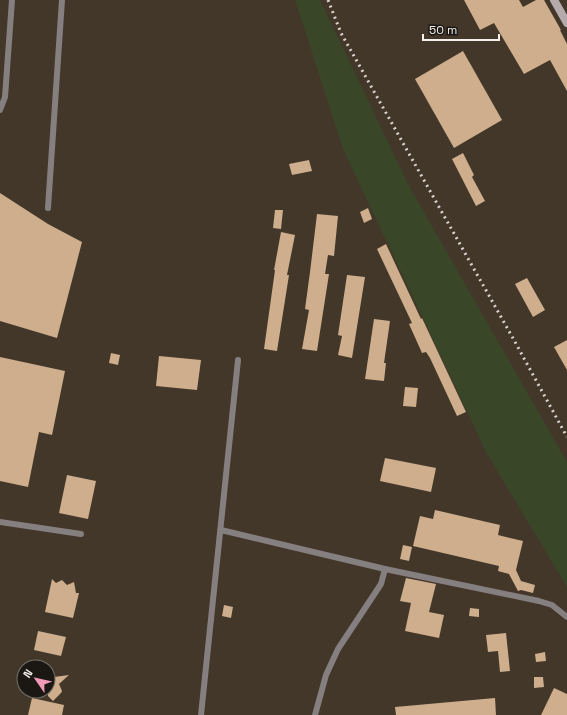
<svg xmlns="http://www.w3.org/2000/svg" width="567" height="715" font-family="'Space Grotesk',sans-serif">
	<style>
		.built { fill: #43372a; fill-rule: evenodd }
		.green { fill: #394628 }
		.building { fill: #ceae8c }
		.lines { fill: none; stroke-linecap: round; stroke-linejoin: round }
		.service { stroke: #857f80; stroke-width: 6 }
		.secondary { stroke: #b5abad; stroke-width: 8 }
		.rail { stroke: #d8d3ce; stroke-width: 3; stroke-dasharray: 2 4; stroke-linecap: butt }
	</style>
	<rect width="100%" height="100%" fill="#372f27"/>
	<path class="built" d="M0,0H567V715H0ZM24,667H48V691H24Z"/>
	<path class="green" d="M295,0H320L409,186L567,462V587L487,454L343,149Z"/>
	<g class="building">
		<path d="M464,0H519L523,7L536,0H544L561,30H560L567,44V91L550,60L524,74L494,23L480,30Z"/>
		<path d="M463,51L502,120L454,148L415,79Z"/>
		<path d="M463,153L474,175L472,177L485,201L476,206L452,159Z"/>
		<path d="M309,160L312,171L292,175L289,164Z"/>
		<path d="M0,193L48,224L82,242L57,338L0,321Z"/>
		<path d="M368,208L372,219L364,223L360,212Z"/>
		<path d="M275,210H283L281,229L273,228Z"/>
		<path d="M317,214L338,216L334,256L328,255L325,274H329L317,351L302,349L309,310L305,309L310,272Z"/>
		<path d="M281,232L295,235L287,275H289L277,351L264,349L275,270H274Z"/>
		<path d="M386,244L421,319L422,318L466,412L457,416L430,358L426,352L422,353L409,324L412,323L377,249Z"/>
		<path d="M347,275L365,277L352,358L338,355L342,336L338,335Z"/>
		<path d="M527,278L545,310L533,317L515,284Z"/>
		<path d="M374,319L390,321L384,363H386L384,381L365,379Z"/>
		<path d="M567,340V370L554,347Z"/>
		<path d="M111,353L120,355L118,365L109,363Z"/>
		<path d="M159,356L201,360L197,390L156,386Z"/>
		<path d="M0,357L65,371L52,435L39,432L28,487L0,481Z"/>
		<path d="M405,387L418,388L416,407L403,406Z"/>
		<path d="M385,458L436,468L431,492L380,481Z"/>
		<path d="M67,475L96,481L88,519L59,513Z"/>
		<path d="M435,510L500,525L498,535L523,541L516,570L521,581L535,585L533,593L521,590L518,591L509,574L498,571L499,566L413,546L420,516L433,519Z"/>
		<path d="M403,545L412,547L409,561L400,559Z"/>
		<path d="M406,578L436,584L429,612L444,615L439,638L405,631L411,603L400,601Z"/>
		<path d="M52,579L56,583L62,580L67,585L74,582L76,593H79L73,618L45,612Z"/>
		<path d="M224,605L233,607L231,618L222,616Z"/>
		<path d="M470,608L479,609V617L469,616Z"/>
		<path d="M38,631L66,637L61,656L34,650Z"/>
		<path d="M506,633L510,671L500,672L498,651L488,652L486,635Z"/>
		<path d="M545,652L546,661L536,662L535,654Z"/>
		<path d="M48,671L54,677L69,675L59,684L62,691L61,693L53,701L48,696Z"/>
		<path d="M534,677H543L544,687L534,688Z"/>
		<path d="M554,688L567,694V715H541Z"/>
		<path d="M32,698L64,705L62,715H28Z"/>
		<path d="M495,698L496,715H396L395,707Z"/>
	</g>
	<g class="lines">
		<g class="service">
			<path d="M0,110L5,97L12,0"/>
			<path d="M48,208L62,0"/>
			<path d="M0,522L81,534"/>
			<path d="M221,530L385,569L539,601L552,605L567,617"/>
			<path d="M201,715L238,360"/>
			<path d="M315,715L326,675L338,649L381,584L385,569"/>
		</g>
		<path class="secondary" d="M554,0L567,23"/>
		<path class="rail" d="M328,0L341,33L514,340L567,437"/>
	</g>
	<g transform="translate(36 679) rotate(304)"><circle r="19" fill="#1b1814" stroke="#726e6a"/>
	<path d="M0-3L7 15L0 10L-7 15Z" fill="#f09ab7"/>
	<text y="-6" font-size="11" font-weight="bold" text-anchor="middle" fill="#f5f0eb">N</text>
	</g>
	<path d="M423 34v6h76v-6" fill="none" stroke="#f5f0eb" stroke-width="2"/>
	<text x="429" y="34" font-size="12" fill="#f5f0eb" stroke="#1b1814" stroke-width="3" paint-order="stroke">50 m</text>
</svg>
